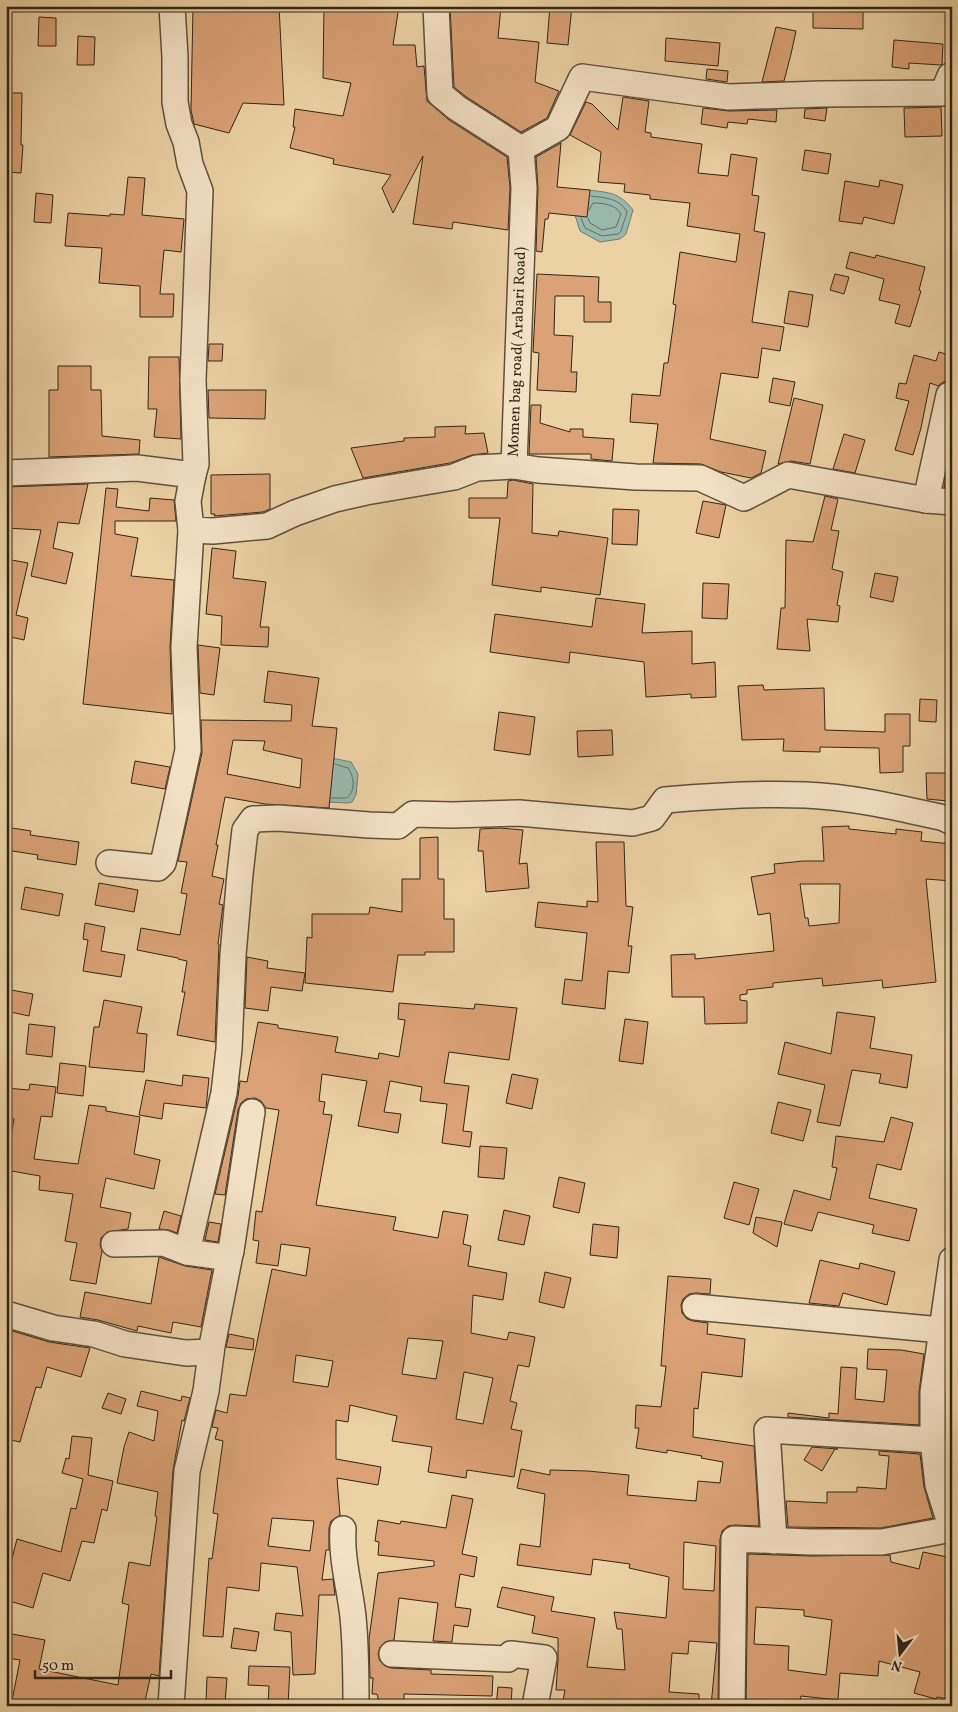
<svg xmlns="http://www.w3.org/2000/svg" width="958" height="1712" font-family="Vollkorn,serif">
	<style>
		.water { fill: #99b7aa; stroke: #6f7d70 }
		.lines { fill: none; stroke-linecap: round; stroke-linejoin: round }
		.shore { stroke: #646e62; stroke-width: 1 }
		.building { fill: #daa276; stroke: #302619; fill-rule: evenodd }
		.minor-casing { stroke: #5f513c; stroke-width: 28 }
		.minor { stroke: #f3e1c4; stroke-width: 25 }
		.labels { text-anchor: middle; dominant-baseline: central; stroke-width: 4; stroke-linejoin: round; paint-order: stroke }
		.street-label { font-size: 15px; fill: #302619; stroke: #f3e1c4 }
	</style>
	<rect width="100%" height="100%" fill="#ecd1a5"/>
	<filter id="stains"><feTurbulence type="fractalNoise" baseFrequency=".004" numOctaves="4"/><feColorMatrix values="0 0 0 0 .2 0 0 0 0 .09 0 0 0 0 .02 0 0 0 .5 -.17"/></filter>
	<radialGradient id="worn" r=".72"><stop offset=".6" stop-color="#630" stop-opacity="0"/><stop offset="1" stop-color="#630" stop-opacity=".3"/></radialGradient>
	<g class="water">
		<path d="M589,190C610,193 619,192 633,210L626,234L620,239L600,242L580,231L575,215Z"/>
		<path d="M332,758L351,762L358,774L356,795L352,802L347,803L327,802Z"/>
	</g>
	<g class="lines">
		<g class="shore">
			<path d="M581,218L585,228L602,236L618,234L621,231L627,212C619,198 606,198 591,196"/>
			<path d="M588,218L590,223L602,230L616,227L621,214C615,204 603,203 593,203L589,210"/>
			<path d="M331,798H347C356,790 354,777 348,768L335,764"/>
		</g>
	</g>
	<g class="building">
		<path d="M193,6H279L284,105L243,103L229,133L194,124L191,110Z"/>
		<path d="M324,6H399L393,45H415L417,67L424,66L427,101L449,120L507,157L510,188L508,230L453,222L452,229L413,224L423,156L393,213L382,188L391,175L333,164L334,159L290,148L295,127H293L295,109L343,116L351,83L323,78Z"/>
		<path d="M450,6H501L498,38L539,42L535,82L559,91L547,118L521,132L465,96L454,87Z"/>
		<path d="M550,6H572L568,45L547,43Z"/>
		<path d="M813,11L863,12V29L813,28Z"/>
		<path d="M39,17L56,18V46H38Z"/>
		<path d="M776,27L796,31L791,54L784,81L762,82Z"/>
		<path d="M78,36L95,37L94,65H77Z"/>
		<path d="M666,38L720,43L718,66L665,61Z"/>
		<path d="M894,40L943,44L942,64L941,65L909,63V69L892,67Z"/>
		<path d="M707,69L728,71L727,82L706,79Z"/>
		<path d="M6,93H22L21,145H23L21,173L6,172Z"/>
		<path d="M623,97L649,101L645,132L651,133V137L702,144L698,173L728,176L731,154L757,158L752,195L759,196L754,231L765,233L752,322L784,327L780,351L762,348L758,378L721,373L710,439L766,451L761,473L751,478L721,472L701,464L653,463L658,424L630,422L632,394L660,396L664,363H668L676,305L673,304L680,252L736,262L740,234L687,226L690,203L650,199V195L624,192L625,184L598,182L601,152L570,135L586,102L592,104L618,130Z"/>
		<path d="M941,107L942,136L905,137L904,108Z"/>
		<path d="M703,108L729,111L777,110L776,122L748,119L747,124L728,122L727,128L701,124Z"/>
		<path d="M827,108L825,121L804,118L805,109Z"/>
		<path d="M561,143L557,187L590,190L587,217L549,213L548,219H545L542,252L536,251L538,188L536,157Z"/>
		<path d="M805,150L831,154L828,174L802,170Z"/>
		<path d="M128,177L145,178L142,215L184,219L181,252L164,250L160,294H174L173,317H140V286L99,283L102,248L65,246L68,213L110,216V214L124,215Z"/>
		<path d="M880,180L903,185L894,224L864,217L862,224L839,221L845,181L879,187Z"/>
		<path d="M36,193L53,195L51,223L34,222Z"/>
		<path d="M850,252L875,258L876,255L925,267L919,290L921,291L910,327L895,323L900,305L879,300L884,279L846,268Z"/>
		<path d="M537,274L599,277L598,302H611V322H584V296H555L554,335L573,336L571,372H577L576,392L537,390L539,353L533,352Z"/>
		<path d="M835,274L849,277L844,294L830,290Z"/>
		<path d="M789,291L813,295L808,327L784,323Z"/>
		<path d="M209,344H223L222,361H208Z"/>
		<path d="M939,352L952,356L951,381L943,382L938,386L930,383L921,428L913,455L895,450L909,401L896,398L899,383L906,384L914,355L936,361Z"/>
		<path d="M149,357H179L181,439L154,437L157,409H148Z"/>
		<path d="M58,366H91V390H101L102,436L140,440L139,454L49,457V390H58Z"/>
		<path d="M773,378L795,382L790,406L769,402Z"/>
		<path d="M208,390H266L265,419L209,418Z"/>
		<path d="M794,398L823,405L810,464L791,461L778,464Z"/>
		<path d="M531,405H541L540,423L570,432V429H583V437L614,439L612,461L591,459V454H529Z"/>
		<path d="M466,426L465,434L484,433L488,453L472,455L450,463L363,478L351,448L404,441V438L435,437V427Z"/>
		<path d="M844,434L865,440L855,473L833,469Z"/>
		<path d="M952,450V488L944,487Z"/>
		<path d="M270,474V509L263,512L214,516L215,514H211V475Z"/>
		<path d="M513,480L533,484L532,533L558,536L559,531L608,538L600,595L541,587V592L492,585L500,518H469V498H507L508,481Z"/>
		<path d="M88,484L79,524L58,522L53,548L73,553L66,584L31,576L41,530L6,528V487Z"/>
		<path d="M106,488L118,489L116,507L149,511L150,498L174,500L176,521H115V534L138,538L131,576L174,580L170,646L172,714L83,704Z"/>
		<path d="M825,496L838,499L831,530L839,531L832,569L843,572L837,605L840,606L838,622L807,619L810,651L777,649L781,608H785L786,540L813,542Z"/>
		<path d="M703,501L726,505L719,538L696,533Z"/>
		<path d="M613,509L639,510L637,545L612,544Z"/>
		<path d="M212,548L236,551L233,578L266,582L260,627H269L268,647L221,645L222,616L206,614Z"/>
		<path d="M6,559L28,563L16,615L28,618L24,640L6,636Z"/>
		<path d="M875,573L898,577L893,602L870,597Z"/>
		<path d="M703,583L729,584L727,619L702,618Z"/>
		<path d="M596,598L645,604L642,633L692,631V664L715,662L716,697L691,698V694L646,697L644,662L570,652L569,663L490,652L495,614L592,627Z"/>
		<path d="M198,645L220,648L214,695L200,693Z"/>
		<path d="M268,671L319,678L312,726L337,728L329,808L265,804L225,797L216,845H218L212,876L224,879L219,904L223,905L218,944H219L215,1042L177,1035L185,992H182L187,961L178,959V958L137,950L141,928L180,935L187,894L181,893L187,862L178,861L202,753L201,720L291,721L292,705L264,702ZM233,740L265,741L263,750L302,759L300,788L227,774Z"/>
		<path d="M763,685L764,690L824,688L825,730L885,732V714H910V746H903V772L880,773L879,748L820,747V752L783,751L784,739L742,740L738,686Z"/>
		<path d="M920,699L937,700L936,722L919,721Z"/>
		<path d="M499,712L535,717L530,755L494,750Z"/>
		<path d="M612,730L613,755L578,757L577,731Z"/>
		<path d="M135,761L170,767L165,789L131,783Z"/>
		<path d="M926,773H947L948,801L927,799Z"/>
		<path d="M849,826V829L896,834V829L922,832L921,841L952,844V881L926,879L936,982L883,988L882,980L823,986L822,978L773,983V987L747,990V994L740,995V1000L747,1001V1023L705,1024L704,997H672L671,955L695,954V959L774,951L770,913L758,915L751,877L775,873L774,864L803,861H824L822,827ZM800,884H840L839,923L809,926L808,918H805Z"/>
		<path d="M6,827L31,831L30,835L79,842L76,865L37,859L38,855L6,850Z"/>
		<path d="M500,828L523,830L519,864L527,863L529,888L486,892L483,851H478L480,829Z"/>
		<path d="M438,837V879H444V919H454V952H425V955H398L393,992L305,983L307,937L312,938V914H369L370,907L402,912V879H420V838Z"/>
		<path d="M596,842H624L626,906L633,907L628,946H632L629,973L608,971L605,1009L562,1004L565,979L582,981L587,933L535,927L538,902L587,907V901L598,902Z"/>
		<path d="M99,883L138,890L134,912L95,905Z"/>
		<path d="M25,887L63,894L59,916L21,909Z"/>
		<path d="M85,923L105,927L101,951L125,955L121,977L83,971L88,940L83,939Z"/>
		<path d="M247,957L268,961L267,968L305,973L302,991L271,987L268,1011L245,1008Z"/>
		<path d="M6,989L33,994L29,1016L6,1011Z"/>
		<path d="M104,1000L142,1007L137,1033L147,1034L144,1072L89,1067L94,1027H99Z"/>
		<path d="M399,1003L474,1009L475,1004L517,1008L509,1060L449,1052L444,1083L469,1086L463,1131L472,1132L470,1147L442,1143L447,1104L420,1101L422,1087L390,1081L384,1112L401,1114L398,1133L358,1126L367,1081L322,1074L319,1101L325,1102L323,1114L332,1115L316,1205L396,1217L393,1230L438,1238L443,1211L468,1215L463,1244L471,1246L468,1266L507,1273L503,1300L473,1295L471,1333L507,1340L509,1332L535,1337L529,1367L518,1365L510,1401L517,1403L511,1429L522,1431L514,1477L467,1470L466,1478L428,1472L432,1447L392,1441L397,1416L350,1405L348,1422L336,1420V1459L381,1467L378,1485L337,1478L340,1515L331,1521L329,1528V1550H326L322,1580L333,1579L335,1595H319L315,1674L293,1675L291,1632L274,1630L276,1613L303,1616L297,1567L261,1563L259,1591L227,1587L223,1637L203,1636L209,1558L212,1559L218,1514L213,1513L223,1441L215,1439L218,1428L212,1427L216,1410L227,1413L230,1394L246,1396L272,1269L306,1276L310,1248L281,1244L278,1266L256,1263L259,1241L253,1240L256,1211L262,1212L279,1110L266,1108L261,1101L255,1098L246,1099L241,1103L238,1110L225,1195L215,1194L238,1096L240,1081L247,1082L258,1022L278,1025V1028L338,1037L335,1052L378,1059L379,1053L399,1057L405,1020L398,1019ZM408,1338L443,1341L436,1379L402,1374ZM296,1355L333,1361L328,1387L293,1382ZM464,1372L493,1378L483,1424L456,1419ZM272,1518L314,1521L310,1551L268,1546Z"/>
		<path d="M837,1012L875,1017L870,1048L912,1055L907,1088L879,1083L881,1074L852,1070L840,1126L817,1122L825,1085L778,1074L785,1042L831,1054Z"/>
		<path d="M625,1019L648,1022L643,1064L619,1061Z"/>
		<path d="M29,1024L55,1027L52,1057L26,1054Z"/>
		<path d="M60,1063L86,1066L83,1096L57,1093Z"/>
		<path d="M512,1074L538,1079L532,1109L506,1103Z"/>
		<path d="M183,1075L209,1078L206,1108L164,1103L162,1119L139,1115L146,1080L182,1086Z"/>
		<path d="M30,1084L56,1087L52,1117L41,1116L34,1159L78,1164L89,1105L106,1107V1111L140,1117L134,1154L160,1160L154,1189L106,1178L100,1207L131,1213L128,1229L107,1232L101,1238L100,1245L102,1251L96,1284L70,1280L77,1243L65,1241L73,1194L39,1190L40,1176L6,1170L14,1119L6,1118V1088L29,1090Z"/>
		<path d="M778,1102L811,1110L803,1141L771,1133Z"/>
		<path d="M891,1117L913,1123L901,1170L877,1164L869,1198L917,1209L909,1241L872,1233L874,1225L818,1212L812,1231L784,1224L794,1190L830,1200L837,1168L832,1167L836,1136L884,1142Z"/>
		<path d="M480,1146L507,1148L504,1179L478,1177Z"/>
		<path d="M559,1177L585,1183L579,1213L553,1207Z"/>
		<path d="M734,1182L759,1189L749,1225L724,1218Z"/>
		<path d="M504,1210L530,1216L524,1245L498,1240Z"/>
		<path d="M164,1211L181,1216L177,1233L169,1230L159,1229Z"/>
		<path d="M756,1217L782,1222L777,1247L753,1233Z"/>
		<path d="M209,1222L221,1224L218,1242L205,1240Z"/>
		<path d="M593,1224L619,1227L617,1258L590,1255Z"/>
		<path d="M159,1257L185,1266L212,1270L201,1327L173,1322L171,1333L138,1326L137,1331L98,1320L80,1317L85,1292L151,1304Z"/>
		<path d="M820,1260L859,1269L860,1263L895,1272L887,1305L843,1293L839,1306L809,1303Z"/>
		<path d="M545,1272L571,1278L564,1308L539,1302Z"/>
		<path d="M668,1276L711,1279L710,1294L696,1293L689,1294L683,1299L681,1305L682,1313L687,1319L693,1321L708,1323L707,1334L745,1339L742,1377L702,1372L698,1409L694,1408L693,1437L754,1446L759,1526L735,1525L728,1526L722,1531L720,1539L718,1706H711L717,1643L689,1641L688,1654L672,1653L669,1692L699,1694V1706H562L565,1690H556L558,1660V1638L532,1633L535,1616L497,1607L502,1587L554,1597L551,1611L595,1618L587,1667L625,1670L622,1629H617L614,1612L666,1618L669,1577L629,1568L630,1564L593,1559L591,1575L517,1565L520,1544L540,1547L545,1494L517,1488L521,1469L550,1475V1470L588,1471L629,1475L627,1495L696,1501L698,1481L720,1483L723,1462L701,1458L702,1456L667,1450V1453L636,1448L639,1428H635L636,1405L661,1407L666,1366H661ZM684,1542L716,1546L714,1591L683,1589Z"/>
		<path d="M6,1329L49,1342L90,1348L81,1377L47,1367L41,1388L36,1387L20,1442L6,1439Z"/>
		<path d="M229,1334L254,1339L253,1350L226,1347Z"/>
		<path d="M868,1349L901,1350L924,1354L919,1392V1425L788,1417V1413L829,1418V1413L838,1414L841,1367L857,1368L855,1399L884,1402L887,1370L867,1369Z"/>
		<path d="M141,1391L181,1401L182,1396L190,1398L184,1421L182,1420L173,1470L159,1676L151,1674L144,1706H11L20,1660L7,1658L12,1634L45,1640L39,1669L118,1685L129,1605L122,1603L129,1562L150,1566L157,1517L155,1516L158,1492L117,1483L124,1447L129,1432L154,1441L158,1411L137,1406Z"/>
		<path d="M108,1393L126,1399L121,1414L102,1408Z"/>
		<path d="M947,1410H952V1457H949L947,1439Z"/>
		<path d="M72,1436L92,1438L88,1475L113,1481L107,1511L102,1509L94,1543L82,1541L70,1581L43,1573L33,1608L6,1600V1569L9,1570L17,1539L61,1552L71,1508L76,1509L83,1479L62,1473L66,1458L69,1459Z"/>
		<path d="M812,1447L838,1449H835L822,1471L804,1460Z"/>
		<path d="M879,1451L920,1454L924,1487L933,1518L881,1528L788,1527L786,1501L827,1503V1492H857V1487L886,1489L889,1456L879,1455Z"/>
		<path d="M452,1495L473,1499L462,1554L477,1557L474,1577L460,1574L455,1607L471,1609L468,1627L454,1625L452,1642L433,1641L438,1603L399,1598L394,1640L385,1642L380,1647L378,1654L380,1661L385,1666L391,1668L431,1670V1674L493,1676L492,1696L404,1694V1706H380L377,1694H372L373,1678H370L369,1639L378,1573L434,1566V1561L378,1555L379,1542L375,1541L378,1520L400,1524L401,1521L446,1528Z"/>
		<path d="M923,1552L952,1558V1700L937,1697L936,1699L914,1693L920,1672L879,1661L878,1676L840,1673L838,1700L801,1696L799,1706H746L748,1554L810,1556L890,1555L891,1562L919,1569ZM756,1607L804,1610V1616L832,1620L826,1675L788,1670L789,1646L754,1644Z"/>
		<path d="M234,1628L259,1632L256,1651L231,1648Z"/>
		<path d="M249,1666L290,1667L288,1706H268L269,1686L248,1685Z"/>
		<path d="M207,1677L227,1678L225,1703L206,1702Z"/>
		<path d="M498,1687L512,1688L511,1706H496Z"/>
	</g>
	<g class="lines">
		<g class="minor-casing">
			<g id="minor">
				<path d="M172,6L175,57V102L179,124L186,142L190,164L200,191L193,380L196,464L193,475"/>
				<path d="M521,149L558,128L582,77L729,97L821,94L943,93L950,76H952"/>
				<path d="M514,466L538,470L636,477L700,478L744,498L788,475L926,500L952,502"/>
				<path d="M6,473L137,468L193,475L188,501L191,530L213,531L267,526L295,513L335,499L366,492L454,477L477,468L514,466L524,188L521,149L457,108L440,94L436,6"/>
				<path d="M926,500L949,395H952"/>
				<path d="M109,863L158,868L163,863L165,855L188,750L184,647L191,530"/>
				<path d="M114,1244L164,1243L187,1252"/>
				<path d="M231,1251L223,1257L187,1252L224,1093L229,1049L233,955L240,874L245,830L253,819L278,818L369,825L398,826L413,814L452,815L519,813L633,823L652,818L665,800C712,796 759,793 806,795C853,797 899,808 944,818L952,822"/>
				<path d="M695,1307L941,1330"/>
				<path d="M6,1314L53,1328L94,1334L125,1344L186,1353L211,1352"/>
				<path d="M343,1529C341,1559 350,1588 353,1617C356,1647 356,1676 356,1706"/>
				<path d="M774,1541L767,1430L933,1440"/>
				<path d="M392,1654L508,1659L511,1654L544,1658L535,1706"/>
				<path d="M171,1706L187,1471L206,1391L212,1346L232,1244L252,1112"/>
				<path d="M732,1706L734,1539L810,1542H882L952,1529L938,1485L933,1440V1392L952,1260"/>
			</g>
		</g>
		<use href="#minor" class="minor"/>
	</g>
	<g class="labels">
		<g class="street-label">
			<text transform="translate(518 352) rotate(-88)">Momen bag road( Arabari Road)</text>
		</g>
	</g>
	<rect width="958" height="1712" fill="none" stroke="#ecd1a5" stroke-width="25"/>
	<rect x="8" y="8" width="943" height="1697" fill="none" stroke="#302619" stroke-width="2.5"/>
	<rect x="12" y="12" width="933" height="1687" fill="none" stroke="#302619"/>
	<g transform="translate(900 1654) rotate(196)" stroke="#f3e1c4" stroke-width="4" paint-order="stroke">
	<path d="M0-4L9 19L0 12L-9 19Z" fill="#302619"/>
	<text y="-8" font-size="14" font-weight="bold" text-anchor="middle" fill="#302619">N</text>
	</g>
	<path d="M35 1670v8h136v-8" fill="none" stroke="#302619" stroke-width="2.5"/>
	<text x="42" y="1670" font-size="15" fill="#302619" stroke="#f3e1c4" stroke-width="4" paint-order="stroke">50 m</text>
	<rect width="100%" height="100%" filter="url(#stains)"/>
	<rect width="100%" height="100%" fill="url(#worn)"/>
</svg>
